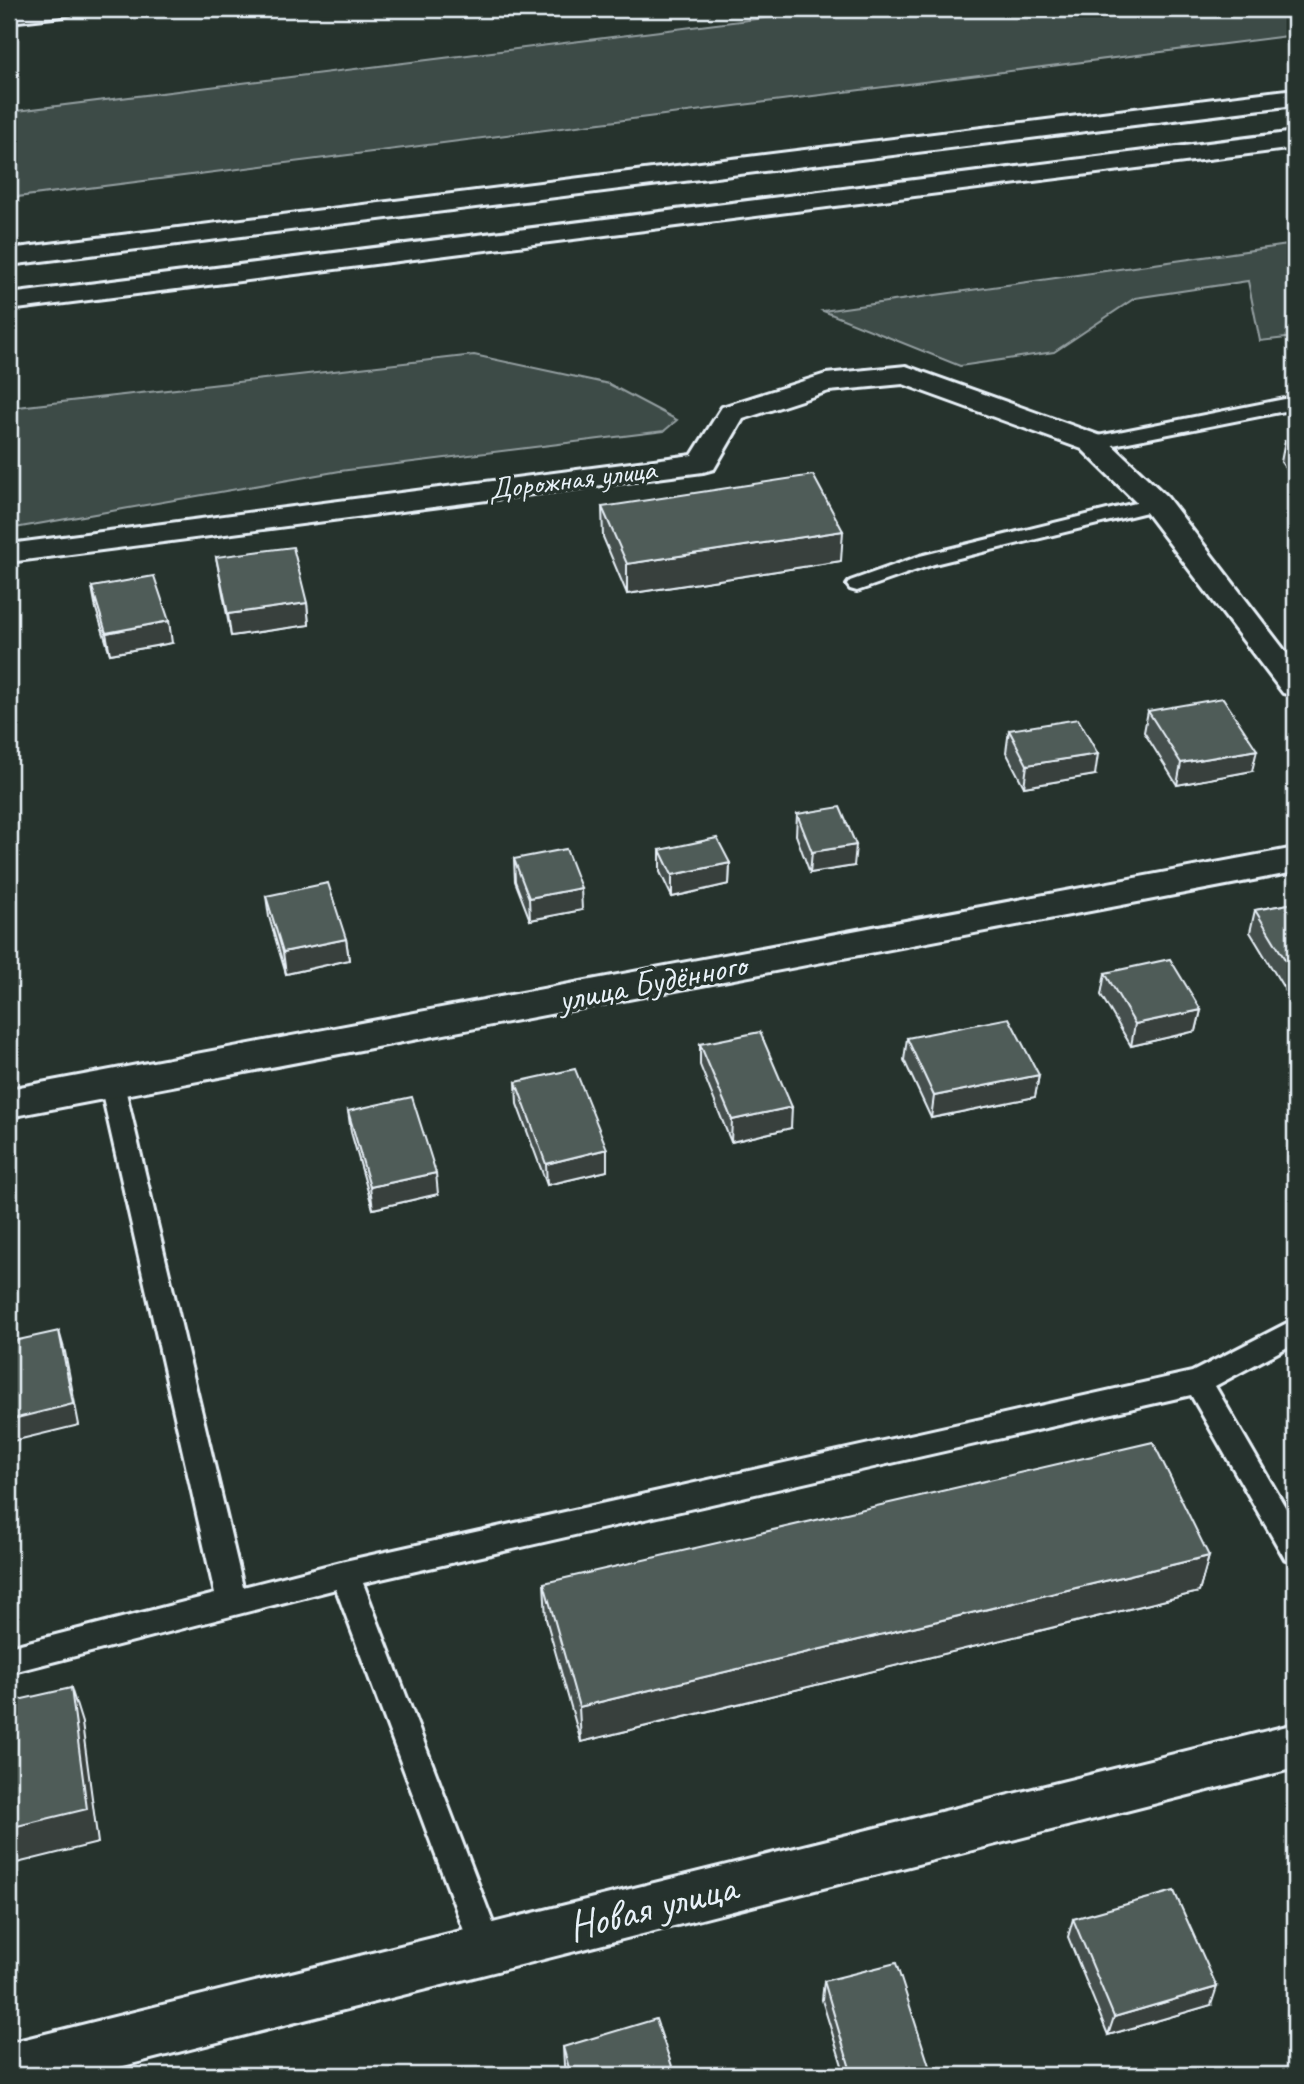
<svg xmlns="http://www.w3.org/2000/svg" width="1304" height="2084" font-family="Caveat,sans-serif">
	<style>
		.green { fill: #3e4b47; stroke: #939ea0; stroke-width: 2 }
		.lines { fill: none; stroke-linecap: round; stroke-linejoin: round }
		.service-casing { stroke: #e8f1f8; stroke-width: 6 }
		.minor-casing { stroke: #e8f1f8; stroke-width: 6 }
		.trunk-casing { stroke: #e8f1f8; stroke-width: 6 }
		.service { fill: #26332d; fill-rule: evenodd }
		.minor { fill: #26332d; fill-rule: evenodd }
		.trunk { fill: #26332d; fill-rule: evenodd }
		.wall { fill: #454f4d; stroke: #e8f1f8; stroke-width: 2 }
		.shaded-wall { fill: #38403e; stroke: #e8f1f8; stroke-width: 2 }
		.building { fill: #505c59; stroke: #e8f1f8; stroke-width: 2 }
		.labels { text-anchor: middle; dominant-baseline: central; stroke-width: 7; stroke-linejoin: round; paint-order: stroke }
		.far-street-label { font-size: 30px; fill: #e8f1f8; stroke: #26332d }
		.street-label { font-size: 35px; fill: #e8f1f8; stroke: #26332d }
		.near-street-label { font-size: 42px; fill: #e8f1f8; stroke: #26332d }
	</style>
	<rect width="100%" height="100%" fill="#26332d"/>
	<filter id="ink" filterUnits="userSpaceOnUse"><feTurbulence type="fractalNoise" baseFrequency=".0143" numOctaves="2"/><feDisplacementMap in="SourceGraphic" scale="14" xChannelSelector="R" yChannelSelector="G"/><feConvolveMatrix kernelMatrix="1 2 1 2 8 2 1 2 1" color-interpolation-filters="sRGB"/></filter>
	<g filter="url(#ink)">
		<g class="green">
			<path d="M837,9H1295V35L9,198V112Z"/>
			<path d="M1295,244V337L1260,341L1248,281L1135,298L1054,352L960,366L823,311Z"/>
			<path d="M474,355L609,384L677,420L664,431L340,471L9,529V408Z"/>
		</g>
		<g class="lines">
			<g class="service-casing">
				<g id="service">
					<path d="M1295,397V409L1093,449L1083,443L1093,437Z"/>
					<path d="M1156,498L1166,504L1163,508L934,564L857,591L850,589L847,585L850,581L920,556Z"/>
					<path d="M112,1075L121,1078L124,1084L243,1587L345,1561L1192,1372L1295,1319V1343L1215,1386L1295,1524V1562L1285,1559L1191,1395L363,1583L503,1949L499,1960L487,1965L475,1960L336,1589L9,1673V1647L215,1594L100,1084L103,1078Z"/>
				</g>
			</g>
			<g class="minor-casing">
				<g id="minor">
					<path d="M9,9H75L71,14L63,16L9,22Z"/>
					<path d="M906,366L1104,437L1167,497L1295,664V696L1283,693L1145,511L1082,449L903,384L829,391L743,419L714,469L703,472L9,562V544L692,455L722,407L826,374Z"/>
					<path d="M1295,848V872L9,1117V1089Z"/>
					<path d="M1295,1724V1768L88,2075H9V2043Z"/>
				</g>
			</g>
			<g class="trunk-casing">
				<g id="trunk">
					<path d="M1295,89V105L9,265V249Z"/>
					<path d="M1295,132V148L9,310V294Z"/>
				</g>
			</g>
			<use href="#service" class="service"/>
			<use href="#minor" class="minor"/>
			<use href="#trunk" class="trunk"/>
		</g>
		<g class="wall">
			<path d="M1295,439V481L1281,462L1285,441Z"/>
			<path d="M602,507L841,561L627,594L603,537Z"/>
			<path d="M216,557L307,603L309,625L231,636Z"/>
			<path d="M92,587L172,643L110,654L96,609Z"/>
			<path d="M1148,711L1252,771L1177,785L1144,732Z"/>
			<path d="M1009,730L1095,775L1024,787L1006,752Z"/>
			<path d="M797,814L854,866L810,873L796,835Z"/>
			<path d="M660,850L730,863L729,884L672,897L660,872Z"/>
			<path d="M514,859L582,910L530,920L515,881Z"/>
			<path d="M266,896L346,939L349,960L286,974L269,917Z"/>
			<path d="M1295,903V999L1291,1000L1250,932L1255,910Z"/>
			<path d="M1105,973L1201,1010L1196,1031L1131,1046L1101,995Z"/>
			<path d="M907,1038L1039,1075L1035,1097L931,1118L904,1060Z"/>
			<path d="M700,1044L791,1128L731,1142L700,1065Z"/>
			<path d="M516,1082L607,1149V1171L547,1185L517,1104Z"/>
			<path d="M348,1111L438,1194L373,1209L351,1132Z"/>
			<path d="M1209,1556L1199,1592L581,1742L546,1619L544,1583Z"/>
			<path d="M1295,1874V1887L1293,1881Z"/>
			<path d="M1073,1919L1211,2005L1108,2035L1068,1937Z"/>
			<path d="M824,1981L932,2075H845L822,2000Z"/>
			<path d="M563,2047L675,2075H567L564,2065Z"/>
		</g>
		<g class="shaded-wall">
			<path d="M843,531L841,561L627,594V564Z"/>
			<path d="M307,603L309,625L231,636L228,614Z"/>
			<path d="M169,621L172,643L110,654L106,633Z"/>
			<path d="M1257,750L1252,771L1177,785L1181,763Z"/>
			<path d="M1098,754L1095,775L1024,787L1027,765Z"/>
			<path d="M856,845L854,866L810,873L812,852Z"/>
			<path d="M730,863L729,884L672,897V875Z"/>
			<path d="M581,888L582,910L530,920L529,898Z"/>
			<path d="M346,939L349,960L286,974L283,952Z"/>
			<path d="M1295,982V999L1291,1000Z"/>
			<path d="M1201,1010L1196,1031L1131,1046L1135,1024Z"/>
			<path d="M1039,1075L1035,1097L931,1118L934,1096Z"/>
			<path d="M792,1107L791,1128L731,1142L732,1120Z"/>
			<path d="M607,1149V1171L547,1185L546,1164Z"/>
			<path d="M436,1173L438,1194L373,1209L370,1187Z"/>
			<path d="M59,1331L65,1352L79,1425L9,1442V1420Z"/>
			<path d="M1209,1556L1199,1592L581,1742L579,1707Z"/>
			<path d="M71,1688L82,1723L98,1843L9,1865V1828Z"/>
			<path d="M1217,1987L1211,2005L1108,2035L1114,2017Z"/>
		</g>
		<g class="building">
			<path d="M1295,439V455L1285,441Z"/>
			<path d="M813,475L843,531L627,564L602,507Z"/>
			<path d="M293,547L307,603L228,614L216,557Z"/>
			<path d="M154,576L169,621L106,633L92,587Z"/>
			<path d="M1223,698L1257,750L1181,763L1148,711Z"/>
			<path d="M1078,719L1098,754L1027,765L1009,730Z"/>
			<path d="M840,807L856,845L812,852L797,814Z"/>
			<path d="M717,838L730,863L672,875L660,850Z"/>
			<path d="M566,849L581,888L529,898L514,859Z"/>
			<path d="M328,883L346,939L283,952L266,896Z"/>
			<path d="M1295,903V976L1255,910Z"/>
			<path d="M1170,959L1201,1010L1135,1024L1105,973Z"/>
			<path d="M1009,1018L1039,1075L934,1096L907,1038Z"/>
			<path d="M760,1032L792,1107L732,1120L700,1044Z"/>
			<path d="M575,1069L607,1149L546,1164L516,1082Z"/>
			<path d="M412,1097L436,1173L370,1187L348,1111Z"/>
			<path d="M59,1331L73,1404L9,1420V1342Z"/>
			<path d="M1153,1442L1209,1556L579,1707L544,1583Z"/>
			<path d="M71,1688L87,1809L9,1828V1702Z"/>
			<path d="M1174,1891L1217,1987L1114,2017L1073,1919Z"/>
			<path d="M896,1963L932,2075H852L824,1981Z"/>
			<path d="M656,2019L675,2075H571L563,2047Z"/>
		</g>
	</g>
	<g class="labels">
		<g class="far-street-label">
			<text transform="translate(572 479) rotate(-7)">Дорожная улица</text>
		</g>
		<g class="street-label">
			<text transform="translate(652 982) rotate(-11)">улица Будённого</text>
		</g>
		<g class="near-street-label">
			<text transform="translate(652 1907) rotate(-14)">Новая улица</text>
		</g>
	</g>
	<rect width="1304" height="2084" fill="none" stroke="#26332d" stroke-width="35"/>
	<rect x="18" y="18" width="1269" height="2049" fill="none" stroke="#e8f1f8" stroke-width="2.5" filter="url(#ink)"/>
</svg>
